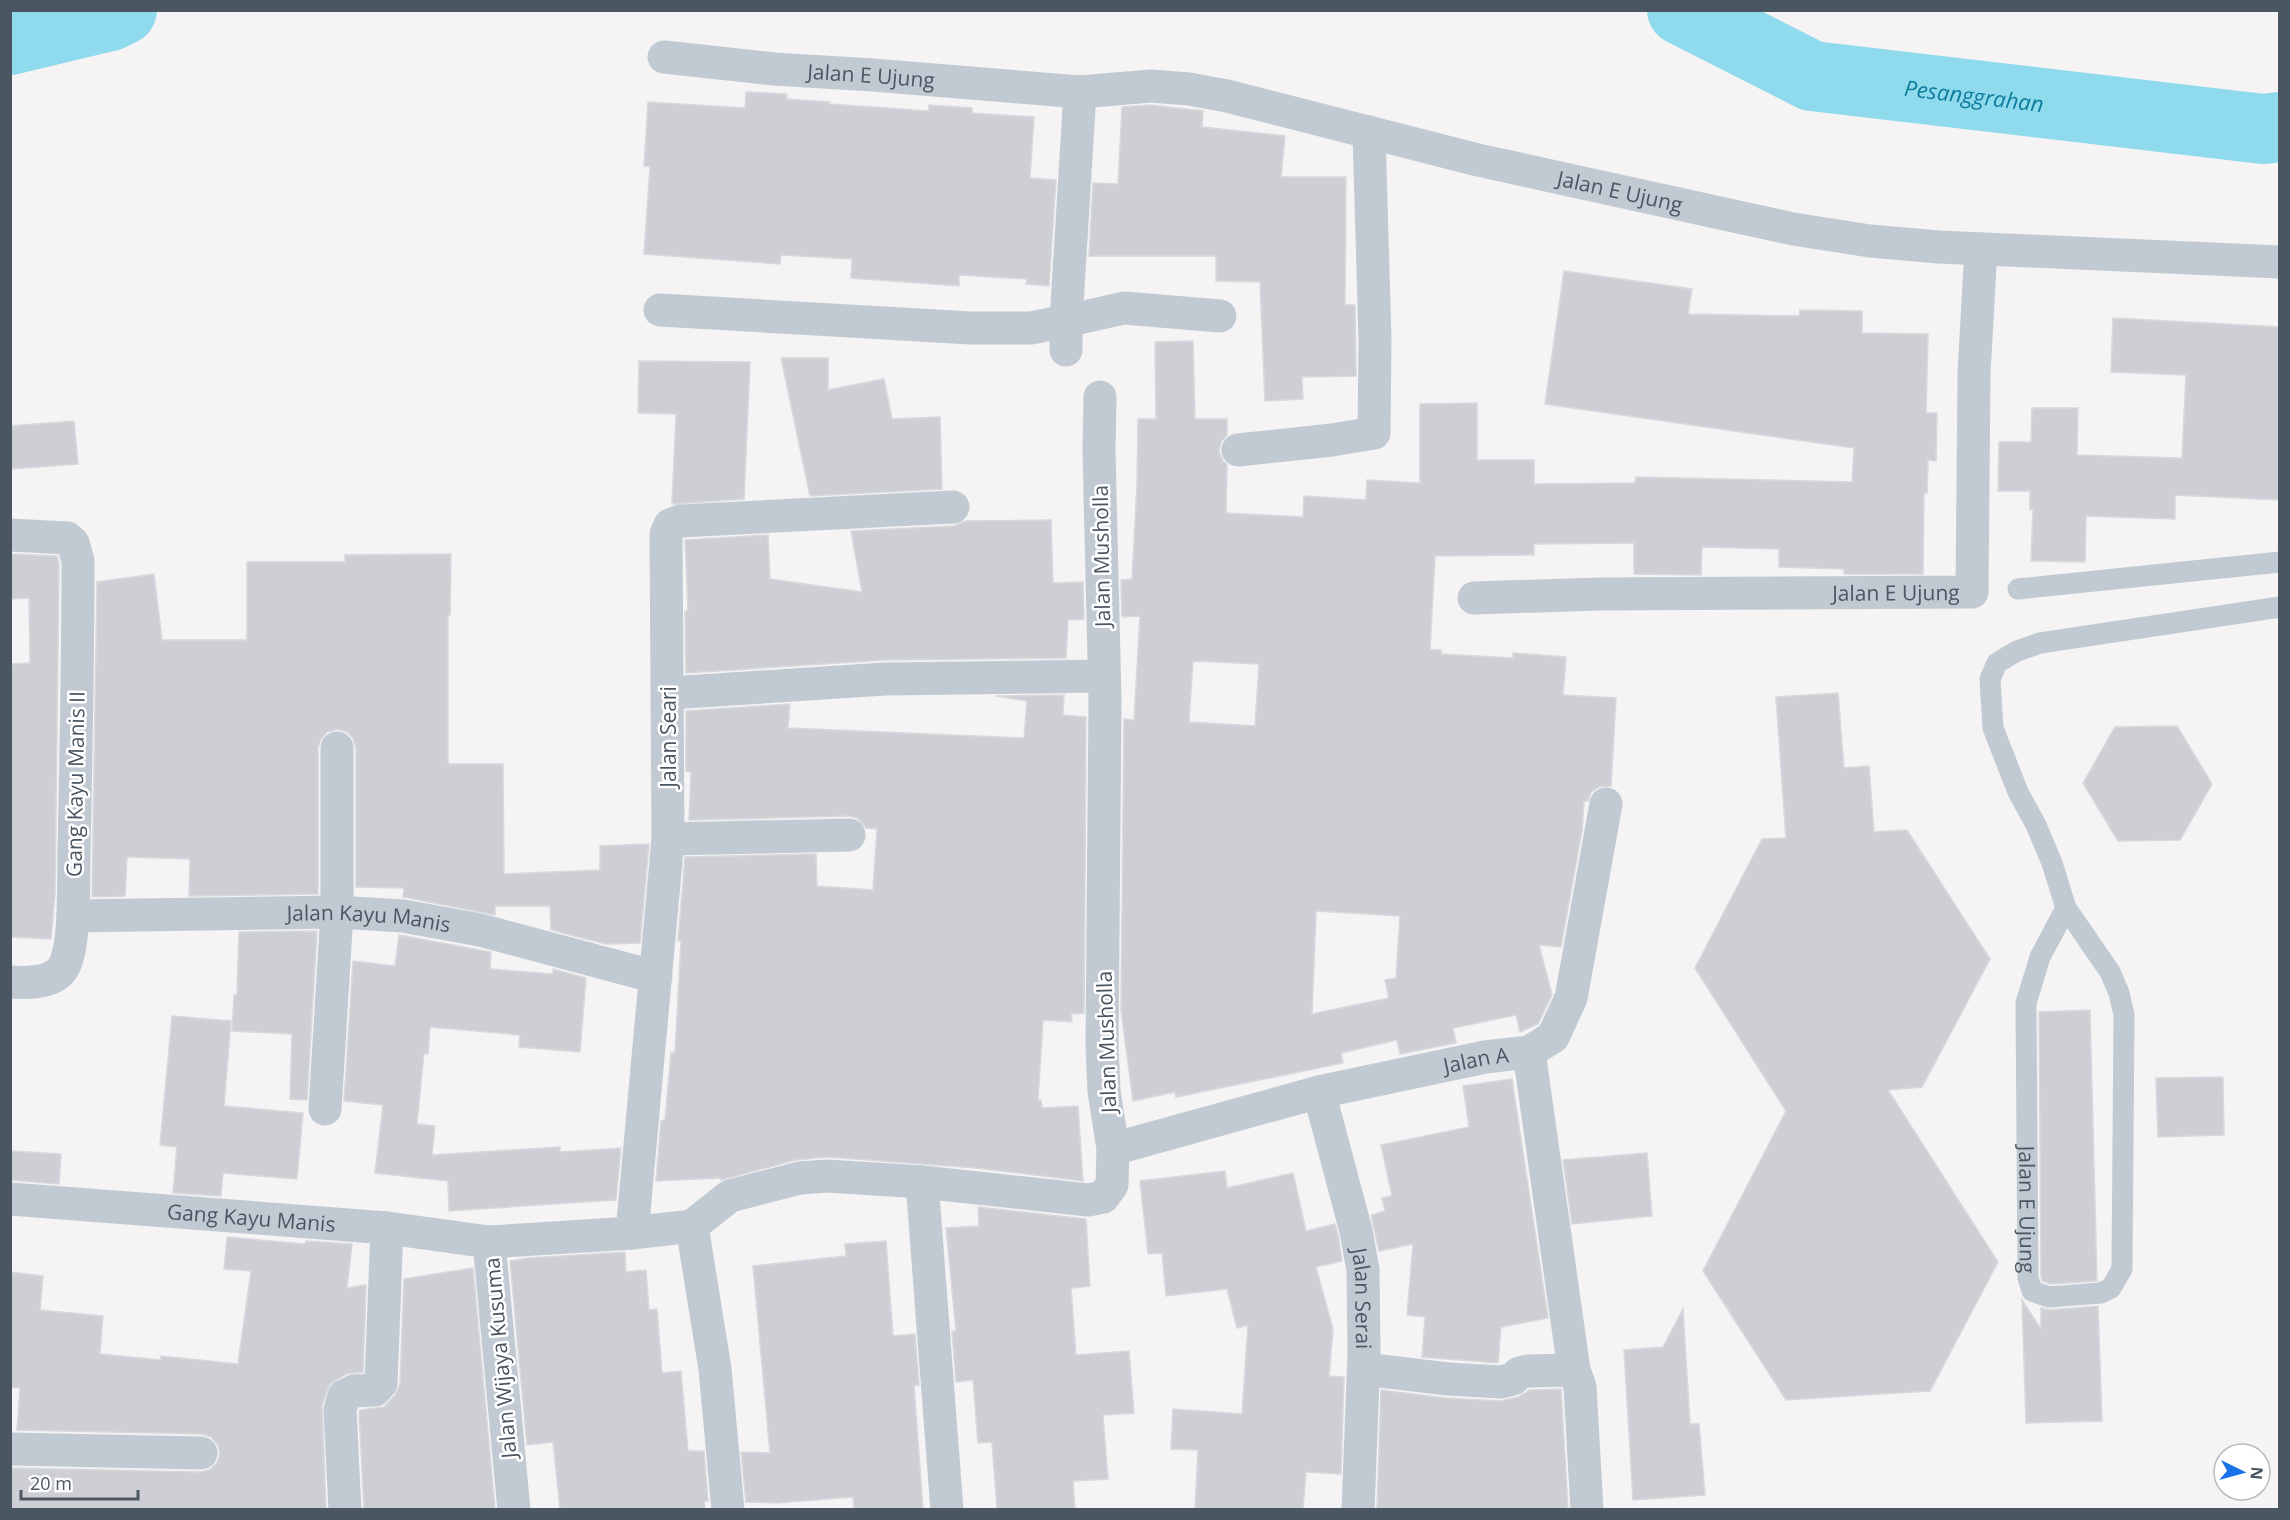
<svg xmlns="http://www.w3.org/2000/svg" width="2290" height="1520" font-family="'Open Sans',sans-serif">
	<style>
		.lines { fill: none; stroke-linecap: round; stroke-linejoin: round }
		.river { stroke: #90daee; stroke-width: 70 }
		.building { fill: #cdcfd5; stroke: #d7d9de; stroke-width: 1.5; fill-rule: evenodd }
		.lane { stroke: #c1cad2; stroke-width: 21 }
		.street { stroke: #c1cad2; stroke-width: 33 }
		.labels { text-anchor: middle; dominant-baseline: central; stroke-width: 5; stroke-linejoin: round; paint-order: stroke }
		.street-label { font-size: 21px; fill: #4a5661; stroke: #fff }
		.water-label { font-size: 22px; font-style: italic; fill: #0c7c9b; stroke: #fff }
	</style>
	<rect width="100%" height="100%" fill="#f5f3f3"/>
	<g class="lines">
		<g class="river">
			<path id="s1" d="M1682,10L1812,76L2263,129L2280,127"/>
			<path d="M10,40L110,16L122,10"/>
		</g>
	</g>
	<g class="building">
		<path d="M746,92L787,94V99L829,102V104L929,111V105L972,108V113L1034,117L1030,178L1056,180L1049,286L1026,284L1027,279L959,275V286L851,278L852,259L781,255L780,264L644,254L650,166H644L648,102L745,108Z"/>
		<path d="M1151,105L1203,111L1202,127L1285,136L1281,177H1346L1345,305H1355L1356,376L1302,377L1303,399L1265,401L1260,282L1216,281V256H1089L1093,183L1118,184L1122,107Z"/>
		<path d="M1564,271L1692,289L1688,314L1799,316L1800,310L1862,311V333L1928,334L1926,413H1937L1936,461L1928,460L1927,493H1924L1923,574H1844V569L1779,567V549L1702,547L1701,575L1634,574V543L1534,544V555L1435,556L1430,650H1441V654L1513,658V653L1566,657L1563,695L1616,698L1611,786L1599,787L1591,792L1588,801H1584L1582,831L1561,947L1539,945L1552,995L1538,1024L1520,1032L1516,1015L1453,1028L1456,1043L1400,1054L1397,1040L1341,1053L1343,1063L1176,1097L1175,1092L1133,1101L1121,1010L1124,719L1134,720L1140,616L1122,617L1121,580L1132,579L1137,486L1138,419H1156L1155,342L1193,341L1195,419H1227V435L1221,442L1219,451L1223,461L1227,464L1226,513L1303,517L1304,496L1366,500L1367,480L1420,483V404L1477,403V460H1534V484L1635,483L1636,477L1852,482L1854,448L1545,404ZM1193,661L1259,664L1255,726L1189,722ZM1316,911L1400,916L1396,978L1385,980L1389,998L1312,1014Z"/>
		<path d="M2113,318L2280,327V500L2175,495V519L2086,516L2085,562L2031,561L2033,509L2030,510V491H1998L1999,442H2031L2032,408H2078L2077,455L2182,458L2186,375L2111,372Z"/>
		<path d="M781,358H828V390L884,379L892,419L940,417L942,489L810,496Z"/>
		<path d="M639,361L750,362L744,499L672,504L676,414L638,413Z"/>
		<path d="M74,421L78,464L10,469V426Z"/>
		<path d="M1051,520L1053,583L1083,582L1084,619L1068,620L1066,658L884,660L686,673L685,611H688L685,540L768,535L770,579L862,592L851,531L954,526L965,521Z"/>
		<path d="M10,554L57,556L59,564L55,894L51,939L10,937V664L30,663L29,598L10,599Z"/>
		<path d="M451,554L450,615H448V764H503L504,874L600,870V846L649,844L640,943L606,944L551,930L550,906H495V915L403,897L404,888L356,887V748L353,738L347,732L338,729L327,732L321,739L318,748V894L189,896L190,859L127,857L125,896L92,897L97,582L154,574L162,640H247V562H345V555Z"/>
		<path d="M1838,693L1844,768L1869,766L1874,832L1907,830L1990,959L1922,1087L1888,1090L1998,1262L1930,1391L1786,1400L1703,1271L1786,1111L1695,968L1762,839L1786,838L1776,697Z"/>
		<path d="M1064,695L1063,715L1086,717L1084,1013L1071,1014L1072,1022L1043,1020L1038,1100H1041L1042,1108L1078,1106L1083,1181L976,1168L828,1157L796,1160L721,1180V1178L656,1181L661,1121L665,1120L671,1052L675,1053L681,941H678L685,857L816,854L817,886L873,890L877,829L866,828L857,818L849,816L689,820L691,772L686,771V711L790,704L788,728L1024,738L1027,701L995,696Z"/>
		<path d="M2177,726L2212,784L2180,840L2118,841L2083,783L2115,727Z"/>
		<path d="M317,931L307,1100L290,1099L292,1034L232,1031L234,995H237L239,932Z"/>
		<path d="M399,935L491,952L490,969L553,974V969L586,978L580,1052L519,1047L520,1035L430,1027L428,1054L424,1053L417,1124L435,1126L432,1155L560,1147V1152L621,1148L616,1200L449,1211L448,1181L375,1173L383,1105L344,1101L353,961L395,966Z"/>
		<path d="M2090,1010L2097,1281L2051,1284L2042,1281L2041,1276L2039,1012Z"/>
		<path d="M172,1016L231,1021L224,1106L303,1113L297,1179L223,1173L221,1196L173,1193L177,1147L160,1145Z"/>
		<path d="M2223,1077L2224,1135L2158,1137L2156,1078Z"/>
		<path d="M1512,1079L1548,1318L1501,1327L1498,1363L1422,1357L1425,1317L1407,1315L1413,1244L1379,1251L1371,1215L1385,1211L1382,1198L1392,1196L1381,1145L1469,1127L1463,1086Z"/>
		<path d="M10,1151L61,1154L59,1184L10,1180Z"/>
		<path d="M1647,1153L1652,1216L1572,1224L1563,1160Z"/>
		<path d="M1225,1171L1227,1188L1293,1173L1306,1231L1335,1224L1338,1235L1342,1261L1316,1267L1333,1329L1329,1376L1344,1377L1341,1474L1306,1472L1303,1509H1195L1198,1450L1171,1449L1173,1409L1242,1414L1248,1325L1237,1328L1227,1289L1166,1296L1162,1253L1148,1254L1140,1181Z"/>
		<path d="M978,1207L1086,1219L1090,1286L1071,1288L1076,1355L1129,1351L1134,1413L1103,1415L1108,1479L1073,1481L1075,1509H997L992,1442L978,1443L973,1380L956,1382L952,1331H956L946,1228L979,1226Z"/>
		<path d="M227,1237L305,1244L306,1241L352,1244L347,1288L366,1285L363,1372L346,1374L330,1384L322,1405L326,1509H10V1468L201,1472L209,1470L217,1463L220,1453L218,1445L211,1437L201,1434L17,1430L20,1388L10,1387V1272L43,1276L40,1310L103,1316L100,1354L161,1360V1356L238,1364L251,1271L224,1269Z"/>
		<path d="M886,1241L893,1336L915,1334L919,1385H914L923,1509H854L853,1497L776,1503L746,1502L741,1452L770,1453L753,1266L846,1256L845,1244Z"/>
		<path d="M625,1252L626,1272L646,1270L649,1310L657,1309L662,1373L681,1371L688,1451H704L708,1501H704L705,1509H560L553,1442L527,1445L510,1261L529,1258Z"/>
		<path d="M473,1268L495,1509H364L359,1412L360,1410L384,1407L395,1395L400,1384L404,1279Z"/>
		<path d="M2022,1300L2041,1329V1308L2050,1310L2098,1306L2102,1421L2026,1423Z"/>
		<path d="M1683,1309L1690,1424H1699L1705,1495L1633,1500L1624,1350L1663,1347Z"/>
		<path d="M1561,1389L1568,1509H1377L1381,1390L1446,1398L1500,1401L1518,1397L1530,1390Z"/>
	</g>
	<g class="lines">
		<g class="lane">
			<path d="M2018,589L2280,562"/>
			<path id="s2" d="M2066,908L2040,957L2026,1003L2028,1278L2032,1291L2049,1297L2101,1293L2111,1288L2122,1269L2124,1015L2119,993L2110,972L2066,908L2052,863L2036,825L2018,792L1993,728L1990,679L1997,663L2017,651L2040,643L2280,607"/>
		</g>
		<g class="street">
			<path id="s3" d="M664,57L774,69L873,75L1080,92L1151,86L1189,89L1227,96L1478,160L1793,229L1870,241L1939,247L2280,262"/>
			<path d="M660,310L971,328H1031L1066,321L1080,92"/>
			<path d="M1066,350V321L1124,308L1220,316"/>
			<path d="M1238,450L1332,440L1374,433L1375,340L1369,132"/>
			<path d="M10,535L67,538L73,543L78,561C78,659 76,756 74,853C73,880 76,943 64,966C55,984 27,983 10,982"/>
			<path id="s4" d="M1474,598L1601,594L1972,592L1974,373L1981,249"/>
			<path d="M669,693L885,679L1104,676"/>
			<path d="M668,839L849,835"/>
			<path id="s5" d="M73,916L337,912L403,916L480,930L656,977"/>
			<path d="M1529,1052L1574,1370L1580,1387L1587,1510"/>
			<path id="s6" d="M1319,1092L1356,1231L1363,1270L1364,1354L1358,1510"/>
			<path d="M325,1109L337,912V748"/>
			<path id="s7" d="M1113,1149L1319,1092L1485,1057L1529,1052L1553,1037L1571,998L1606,804"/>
			<path d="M922,1182L947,1510"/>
			<path id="s8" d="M10,1199L387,1228L489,1242"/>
			<path d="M692,1226L715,1369L728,1510"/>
			<path d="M632,1233L668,839L666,534L670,525L680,521L953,507"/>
			<path d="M1364,1369L1448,1379L1501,1382L1513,1379L1519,1373L1528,1371L1574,1370"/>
			<path d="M10,1449L201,1453"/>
			<path d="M345,1510L340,1410L344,1396L354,1391L375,1390L381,1383L387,1228"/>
			<path d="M514,1510L489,1242L632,1233L692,1226L730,1196L800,1178L827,1176L922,1182L1088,1200L1103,1197L1112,1185L1113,1149L1104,1091L1102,1047L1105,700L1099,451L1100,397"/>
		</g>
	</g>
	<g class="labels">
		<g class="street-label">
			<text stroke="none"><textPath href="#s3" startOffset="208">Jalan E Ujung</textPath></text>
			<text stroke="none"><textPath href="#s3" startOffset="970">Jalan E Ujung</textPath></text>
			<text transform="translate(1101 556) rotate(-91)">Jalan Musholla</text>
			<text stroke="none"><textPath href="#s4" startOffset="422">Jalan E Ujung</textPath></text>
			<text transform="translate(668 737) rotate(-90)">Jalan Seari</text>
			<text transform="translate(75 784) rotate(-89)">Gang Kayu Manis II</text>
			<text stroke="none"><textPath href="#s5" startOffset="296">Jalan Kayu Manis</textPath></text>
			<text transform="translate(1106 1042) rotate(-92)">Jalan Musholla</text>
			<text stroke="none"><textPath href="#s7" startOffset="374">Jalan A</textPath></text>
			<text stroke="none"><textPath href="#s2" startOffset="310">Jalan E Ujung</textPath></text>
			<text stroke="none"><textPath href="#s8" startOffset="242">Gang Kayu Manis</textPath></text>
			<text stroke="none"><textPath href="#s6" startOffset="212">Jalan Serai</textPath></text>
			<text transform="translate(500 1358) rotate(-95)">Jalan Wijaya Kusuma</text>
		</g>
		<g class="water-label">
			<text stroke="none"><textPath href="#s1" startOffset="309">Pesanggrahan</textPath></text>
		</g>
	</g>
	<rect width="2290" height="1520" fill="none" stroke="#4a5661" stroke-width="24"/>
	<g transform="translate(2242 1472) rotate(95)"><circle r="28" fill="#ffffff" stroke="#b7bbc0" stroke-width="1.5"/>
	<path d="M0-4.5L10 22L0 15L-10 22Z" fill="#1a73e8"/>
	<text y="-9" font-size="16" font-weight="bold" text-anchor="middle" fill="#4a5661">N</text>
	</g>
	<path d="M21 1490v9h117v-9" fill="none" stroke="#4a5661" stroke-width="3"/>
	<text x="30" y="1490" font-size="18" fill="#4a5661" stroke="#ffffff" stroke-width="4.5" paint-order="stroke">20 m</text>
</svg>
